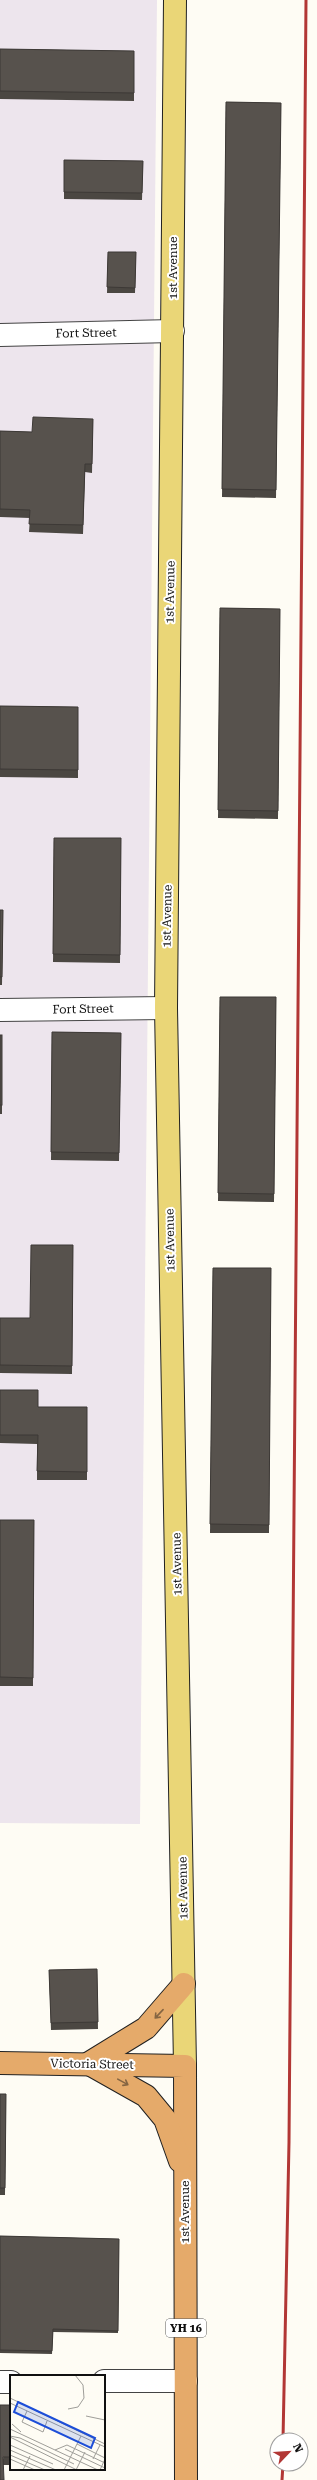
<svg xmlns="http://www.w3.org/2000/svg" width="317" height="2480" font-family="'Roboto Serif',serif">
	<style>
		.industrial { fill: #ede5ed }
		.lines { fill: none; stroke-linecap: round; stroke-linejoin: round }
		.minor-casing { stroke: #434343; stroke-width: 24 }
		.major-casing { stroke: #212121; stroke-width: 24 }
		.highway-casing { stroke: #212121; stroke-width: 24 }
		.minor { stroke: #fff; stroke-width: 22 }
		.major { stroke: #ead677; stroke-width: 22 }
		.highway { stroke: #e5aa6a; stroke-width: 22 }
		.rail { stroke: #b23735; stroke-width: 3 }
		.wall { fill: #4b4742 }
		.building { fill: #57524d; stroke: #3d3936 }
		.oneway { stroke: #856542 }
		.labels { text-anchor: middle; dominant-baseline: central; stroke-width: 4; stroke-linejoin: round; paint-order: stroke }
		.shield { fill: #fff; stroke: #585858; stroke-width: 1 }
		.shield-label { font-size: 11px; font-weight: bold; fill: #101010 }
		.street-label { font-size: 12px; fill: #101010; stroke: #fff }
		.inset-road { fill: none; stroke: #9f9e99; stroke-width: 1 }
		.view { fill: #1d4ed8; fill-opacity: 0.15; stroke: #1d4ed8; stroke-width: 2 }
		.inset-edge { fill: none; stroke: #101010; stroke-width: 2 }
	</style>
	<rect width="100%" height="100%" fill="#fefcf4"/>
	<path class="industrial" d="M0,0H157L140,1824L0,1823Z"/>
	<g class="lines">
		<g class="minor-casing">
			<g id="minor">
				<path d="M0,335L173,331"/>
				<path d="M0,1010L166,1008"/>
				<path d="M104,2381H186"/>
				<path d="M0,2382H11"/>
			</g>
		</g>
		<g class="major-casing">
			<path id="major" d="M175,0L166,1008L185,2066"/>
		</g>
		<g class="highway-casing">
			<g id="highway">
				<path d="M0,2063L185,2066L186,2480"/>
				<path d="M89,2063L146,2028L184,1984"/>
				<path d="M91,2065L146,2096L165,2119L180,2161"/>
			</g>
		</g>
		<use href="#minor" class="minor"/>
		<use href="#major" class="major"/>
		<use href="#highway" class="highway"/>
		<g class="rail">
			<path d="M283,2440L289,2142L306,0"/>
			<path d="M282,2480L283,2464"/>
		</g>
	</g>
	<g class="wall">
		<path d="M0,49L134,51V101L0,99Z"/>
		<path d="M226,102L281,103L276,498L222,497Z"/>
		<path d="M64,160L143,161L142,200L64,199Z"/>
		<path d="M108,252H136L135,293H107Z"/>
		<path d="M93,419L92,473L85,472L83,534L29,532L30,518L0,517V431L32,432Z"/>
		<path d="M220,608L280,609L278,819L218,818Z"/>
		<path d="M0,706L78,707V778L0,777Z"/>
		<path d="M54,838H121L120,963L53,962Z"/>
		<path d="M0,910H3L2,985H0Z"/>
		<path d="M220,997H276L274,1202L218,1201Z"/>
		<path d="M52,1032L121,1033L119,1161L51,1160Z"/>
		<rect x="0" y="1035" width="2" height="79"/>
		<path d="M73,1245L72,1374L0,1373V1318H30Z"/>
		<path d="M213,1268H271L269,1533H210Z"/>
		<path d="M0,1390L38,1407H87V1480H37V1444L0,1443Z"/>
		<path d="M0,1520H34L33,1686H0Z"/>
		<path d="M97,1969L98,2029L51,2030L49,1970Z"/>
		<path d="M0,2094H6L5,2195H0Z"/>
		<path d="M0,2236L119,2239L118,2333L53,2332L52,2354L0,2353Z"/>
		<path d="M11,2405V2465H3L0,2480Z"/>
	</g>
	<g class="building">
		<path d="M0,49L134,51V93L0,91Z"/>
		<path d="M226,102L281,103L276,490L222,489Z"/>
		<path d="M64,160L143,161L142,193L64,192Z"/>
		<path d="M108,252H136L135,288L107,287Z"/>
		<path d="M33,417L93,419L92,464H85L83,525L29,524L30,510L0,509V431L32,432Z"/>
		<path d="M220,608L280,609L278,811L218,810Z"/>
		<path d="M0,706L78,707V770L0,769Z"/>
		<path d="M54,838H121L120,955L53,954Z"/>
		<path d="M0,910H3L2,977H0Z"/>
		<path d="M220,997H276L274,1194L218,1193Z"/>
		<path d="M52,1032L121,1033L119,1153L51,1152Z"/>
		<rect x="0" y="1035" width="2" height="70"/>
		<path d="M31,1245H73L72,1366L0,1365V1318H30Z"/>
		<path d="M213,1268H271L269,1525L210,1524Z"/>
		<path d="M0,1390H38V1407H87V1472L37,1471L38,1435H0Z"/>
		<path d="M0,1520H34L33,1678L0,1677Z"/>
		<path d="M97,1969L98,2022L51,2023L49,1970Z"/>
		<path d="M0,2094H6L5,2188H0Z"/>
		<path d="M0,2236L119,2239L118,2331L53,2329L52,2351L0,2350Z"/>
		<path d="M0,2405H11V2457H3L4,2480H0Z"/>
	</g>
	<defs><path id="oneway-shaft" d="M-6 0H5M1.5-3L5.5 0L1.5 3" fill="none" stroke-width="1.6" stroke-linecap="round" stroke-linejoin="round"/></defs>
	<g class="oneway">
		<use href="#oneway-shaft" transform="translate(159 2014) rotate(133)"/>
		<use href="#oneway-shaft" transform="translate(123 2082) rotate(29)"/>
	</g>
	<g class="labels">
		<rect class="shield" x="166" y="2319" width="40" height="18" rx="3"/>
		<g class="shield-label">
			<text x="186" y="2328">YH 16</text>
		</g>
		<g class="street-label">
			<text transform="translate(173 268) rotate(-90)">1st Avenue</text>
			<text transform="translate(86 333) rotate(-1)">Fort Street</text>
			<text transform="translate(170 592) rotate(-89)">1st Avenue</text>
			<text transform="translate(167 916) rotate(-89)">1st Avenue</text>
			<text transform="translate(83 1009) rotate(-1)">Fort Street</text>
			<text transform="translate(170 1240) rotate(-91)">1st Avenue</text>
			<text transform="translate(177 1564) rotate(-91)">1st Avenue</text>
			<text transform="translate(183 1888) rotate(-91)">1st Avenue</text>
			<text transform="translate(92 2064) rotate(1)">Victoria Street</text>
			<text transform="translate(185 2212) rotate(-90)">1st Avenue</text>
		</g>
	</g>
	<g transform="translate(10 2375)">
		<rect width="95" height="95" fill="#fefcf4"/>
		<path class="inset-road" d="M0,23L95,69M0,28L71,61M58,34L68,32L74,23L73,10L65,0M17,36L12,47L33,57L37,46M76,41L95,45M2,49L11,57M0,54L45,75L57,70L95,88M0,61L10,63L64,89M0,62L67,95M67,69L95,83M0,70L43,89M55,74L95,93M0,75L46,95M45,75L88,95M0,80L35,95M0,84L25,95M83,84L90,70M13,95L20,81M54,95L71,61L95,72M66,95L75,77M90,95L95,84"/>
		<path class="view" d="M8,27L85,63L81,73L4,37Z"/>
		<rect width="95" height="95" class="inset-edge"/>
	</g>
	<g transform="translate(289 2452) rotate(65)"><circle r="19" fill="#ffffff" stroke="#9f9f9f"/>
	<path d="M0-3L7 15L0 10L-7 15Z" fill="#b23735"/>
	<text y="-6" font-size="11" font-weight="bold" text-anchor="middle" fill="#101010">N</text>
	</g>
</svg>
